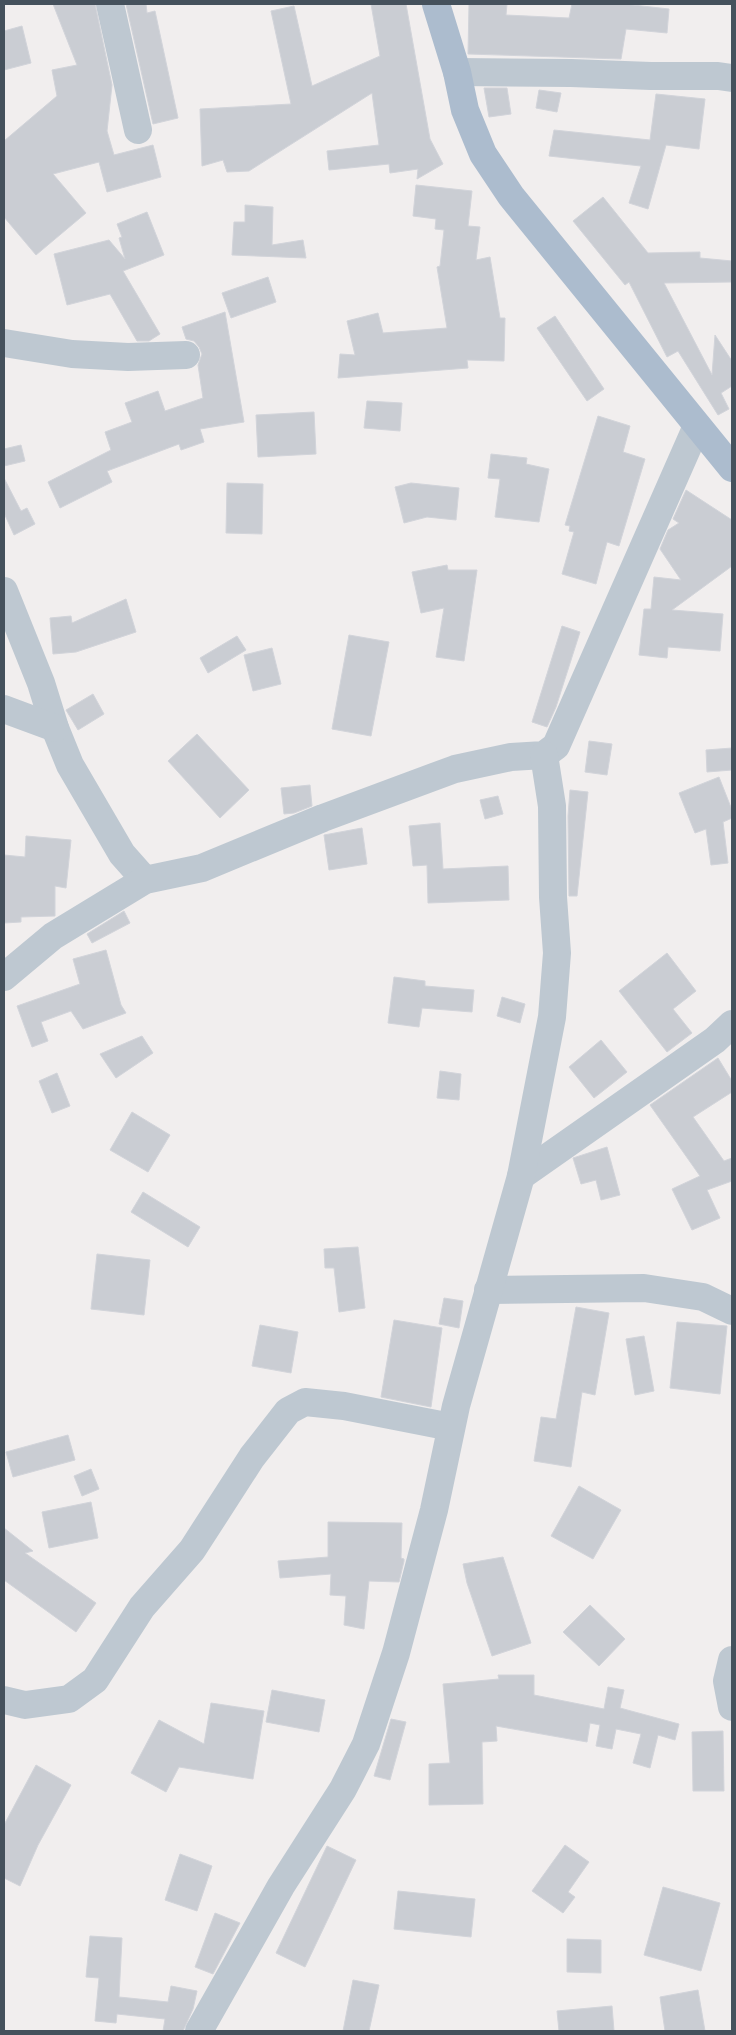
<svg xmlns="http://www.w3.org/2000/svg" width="736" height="2035" font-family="'Alegreya Sans',sans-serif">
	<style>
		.building { fill: #cacdd3; stroke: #d2d4da }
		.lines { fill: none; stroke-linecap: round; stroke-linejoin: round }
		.minor { stroke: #bec8d1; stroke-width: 28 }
		.major { stroke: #acbcce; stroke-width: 28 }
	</style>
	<rect width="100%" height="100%" fill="#f1eeee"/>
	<g class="building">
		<path d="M53,4H95L112,85L107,131L114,155L153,145L161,177L107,192L99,162L53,174L86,213L36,255L4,217V141L57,96L52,70L77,65Z"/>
		<path d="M126,4H146L147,13L155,11L178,118L153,124Z"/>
		<path d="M371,4H406L430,139L443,164L417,179L418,169L390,173L389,164L329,170L327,151L379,145L372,93L249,171L227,172L223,160L202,166L200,109L291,104L271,11L294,6L312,86L380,56Z"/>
		<path d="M469,4H507L506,15L569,18L572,4H624L669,9L667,33L626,29L621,59L468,54Z"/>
		<path d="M22,26L31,63L4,70V31Z"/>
		<path d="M484,88H507L511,114L489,117Z"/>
		<path d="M539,90L561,93L557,112L536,108Z"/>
		<path d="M656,94L705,99L699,149L666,145L648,209L629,203L641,166L549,156L554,130L650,140Z"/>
		<path d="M416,185L472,191L468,226L480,227L476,260L490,257L500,318H505L504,361L467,360L468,368L338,378L340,354L355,355L347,321L378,313L383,333L447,328L437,267L440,266L444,230L435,229L436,219L413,216Z"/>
		<path d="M603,197L648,253L700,252V258L732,261V282L664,283L712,375L715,335L732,361V386L721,393L729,409L718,415L678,351L667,357L629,282L625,285L573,221Z"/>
		<path d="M245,205L273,207L272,245L303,240L306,258L232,255L234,222H245Z"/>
		<path d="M147,212L164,255L123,271L160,334L149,341H137L110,294L67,305L54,254L109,240L125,259L119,238L122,237L117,224Z"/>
		<path d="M268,277L276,302L231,318L222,293Z"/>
		<path d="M225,312L244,422L200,429L204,442L181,450L179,444L107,471L112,482L60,508L48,482L111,450L105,432L132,422L125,403L158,391L165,411L203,398L198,365L202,354L199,347L194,341L186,339L182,327Z"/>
		<path d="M555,316L604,389L587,401L537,328Z"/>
		<path d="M367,401L402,403L400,431L364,428Z"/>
		<path d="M314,412L316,454L258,457L256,415Z"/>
		<path d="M598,416L630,426L623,452L645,459L619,546L607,542L596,584L562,574L574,532L569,531L570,526L565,525Z"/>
		<path d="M21,445L25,461L4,466V449Z"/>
		<path d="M491,454L527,458L526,464L549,469L539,522L495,517L500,479L488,478Z"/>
		<path d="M4,478L21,511L27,508L35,524L14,535L4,513Z"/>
		<path d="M227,483L263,484L262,534L226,533Z"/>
		<path d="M411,483L459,488L456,520L427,517L404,523L395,487Z"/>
		<path d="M686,490L732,520V566L672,610L723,614L720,651L668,647L667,658L639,655L644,609H651L654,577L681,580L660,549L668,530L679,523L673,519Z"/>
		<path d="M447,565L448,570H477L464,661L436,657L444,608L421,613L412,572Z"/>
		<path d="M126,599L136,632L76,652L53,654L50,618L71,616L72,623Z"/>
		<path d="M562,626L580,632L556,707L547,727L532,722Z"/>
		<path d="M349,635L389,642L371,736L332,729Z"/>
		<path d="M237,636L246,650L208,673L200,658Z"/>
		<path d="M272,648L281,684L253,691L244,655Z"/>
		<path d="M93,694L104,714L78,730L66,710Z"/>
		<path d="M197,734L249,790L220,818L168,761Z"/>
		<path d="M589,741L612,744L607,775L585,772Z"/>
		<path d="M732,748V770L707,772L706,750Z"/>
		<path d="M719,777L732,810V818L723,822L728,863L711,865L706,829L695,833L679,793Z"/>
		<path d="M310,785L312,806L294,813L284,814L281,788Z"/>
		<path d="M570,790L588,792L577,896H569L568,816Z"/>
		<path d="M498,796L503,814L485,819L480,800Z"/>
		<path d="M440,823L443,869L508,866L509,900L428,903L427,865L413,866L409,826Z"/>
		<path d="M362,828L367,864L329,870L324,835Z"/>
		<path d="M26,836L71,840L66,888L55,886V916L21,917V922L4,923V855L25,857Z"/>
		<path d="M124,911L130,923L92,943L87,934Z"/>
		<path d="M106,950L121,1005L126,1013L83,1029L71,1011L41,1022L48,1041L32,1047L17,1006L80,984L73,959Z"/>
		<path d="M667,953L696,991L673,1009L692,1033L667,1052L619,991Z"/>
		<path d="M394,977L425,981V986L474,990L472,1012L422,1008L419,1027L388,1023Z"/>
		<path d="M502,997L525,1004L520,1023L497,1016Z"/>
		<path d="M142,1036L153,1053L116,1078L100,1054Z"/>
		<path d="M601,1040L627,1072L594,1098L569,1067Z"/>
		<path d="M718,1058L732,1081V1092L693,1117L724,1161L732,1158V1181L707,1190L720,1218L692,1230L672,1189L700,1176L650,1105Z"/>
		<path d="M440,1071L461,1074L459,1100L437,1098Z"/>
		<path d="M57,1073L70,1106L52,1113L39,1081Z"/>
		<path d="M132,1112L170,1135L148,1172L110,1150Z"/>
		<path d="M607,1147L620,1195L601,1200L596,1180L581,1184L573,1158Z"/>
		<path d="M143,1192L200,1227L188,1247L131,1212Z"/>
		<path d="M358,1247L365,1308L339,1312L334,1268H325L324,1249Z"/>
		<path d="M97,1254L150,1260L144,1315L91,1309Z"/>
		<path d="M444,1298L463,1301L459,1328L439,1324Z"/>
		<path d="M576,1307L609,1313L595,1395L582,1392L571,1467L534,1461L541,1417L556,1419Z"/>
		<path d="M394,1320L442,1328L431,1407L381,1397Z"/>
		<path d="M677,1322L727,1326L720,1394L670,1388Z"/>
		<path d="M260,1325L298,1332L291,1373L252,1366Z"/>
		<path d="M644,1336L654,1391L635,1395L626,1339Z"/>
		<path d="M68,1435L75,1460L13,1477L6,1452Z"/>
		<path d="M91,1469L99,1489L82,1496L74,1476Z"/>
		<path d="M579,1486L621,1510L593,1559L551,1536Z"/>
		<path d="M91,1502L98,1538L49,1548L42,1512Z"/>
		<path d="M328,1522L402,1523L401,1558L404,1559V1561L399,1582L369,1581L364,1629L344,1625L346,1596L330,1595L331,1574L280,1578L278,1561L328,1557Z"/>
		<path d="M4,1528L33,1551L25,1553L96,1603L76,1632L4,1580Z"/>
		<path d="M503,1557L531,1643L492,1656L467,1583L463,1564Z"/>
		<path d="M590,1605L625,1639L599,1666L563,1632Z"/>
		<path d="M498,1675H534V1695L604,1709L608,1687L624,1690L620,1708L679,1724L675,1740L658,1735L650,1768L633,1763L641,1734L616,1729L612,1749L596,1746L600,1725L590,1723L587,1742L496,1726L497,1741L482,1742L483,1804L429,1805V1764L450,1763L443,1684L499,1679Z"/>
		<path d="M272,1690L325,1700L319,1732L266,1722Z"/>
		<path d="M211,1703L264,1711L253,1779L179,1767L166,1792L131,1773L159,1720L204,1744Z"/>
		<path d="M391,1719L406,1722L390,1780L374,1776Z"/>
		<path d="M723,1731L724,1791H693L692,1732Z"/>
		<path d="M36,1765L71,1785L38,1845L20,1886L4,1878V1825Z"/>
		<path d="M565,1845L589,1862L568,1892L575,1897L563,1913L532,1891Z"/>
		<path d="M327,1846L356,1860L305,1967L276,1953Z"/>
		<path d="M180,1854L212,1866L197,1911L165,1900Z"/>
		<path d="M663,1887L720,1903L701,1971L644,1955Z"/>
		<path d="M398,1891L475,1899L471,1937L394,1929Z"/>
		<path d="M215,1913L240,1923L213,1974L195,1967Z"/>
		<path d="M90,1936L122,1938L119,1997L168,2002L171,1986L197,1991L193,2009L183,2031H163L165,2019L117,2014L116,2023L95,2021L99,1978L86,1977Z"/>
		<path d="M567,1939L601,1940V1973L567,1972Z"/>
		<path d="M353,1980L379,1985L369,2031H343Z"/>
		<path d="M698,1990L705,2031H665L660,1997Z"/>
		<path d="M612,2006L614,2031H559L557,2011Z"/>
	</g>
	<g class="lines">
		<g class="minor">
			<path d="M110,4L138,130"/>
			<path d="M457,72L571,73L651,76H718L732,78"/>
			<path d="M4,343L72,354L128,357L186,355"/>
			<path d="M4,591L41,683L55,728L70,765L122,854L145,880"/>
			<path d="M4,709L55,728"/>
			<path d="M4,977L53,936L145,880L202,868L323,818L455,769L511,757L544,755L556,746L697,426"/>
			<path d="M521,1176L715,1040L732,1024"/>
			<path d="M488,1290L644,1288L703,1297L732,1311"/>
			<path d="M732,1660L727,1681L732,1707"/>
			<path d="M4,1700L25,1705L69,1699L95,1680L142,1607L192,1550L252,1457L288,1411L305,1402L344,1406L451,1427"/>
			<path d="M199,2031L281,1886L343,1789L366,1744L396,1653L434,1510L456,1406L521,1176L552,1017L557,953L553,897L552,806L544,755"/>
		</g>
		<path class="major" d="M436,4L457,72L465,110L483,154L511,196L732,468"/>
	</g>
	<rect width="736" height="2035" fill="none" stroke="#45515c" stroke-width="10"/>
</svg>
